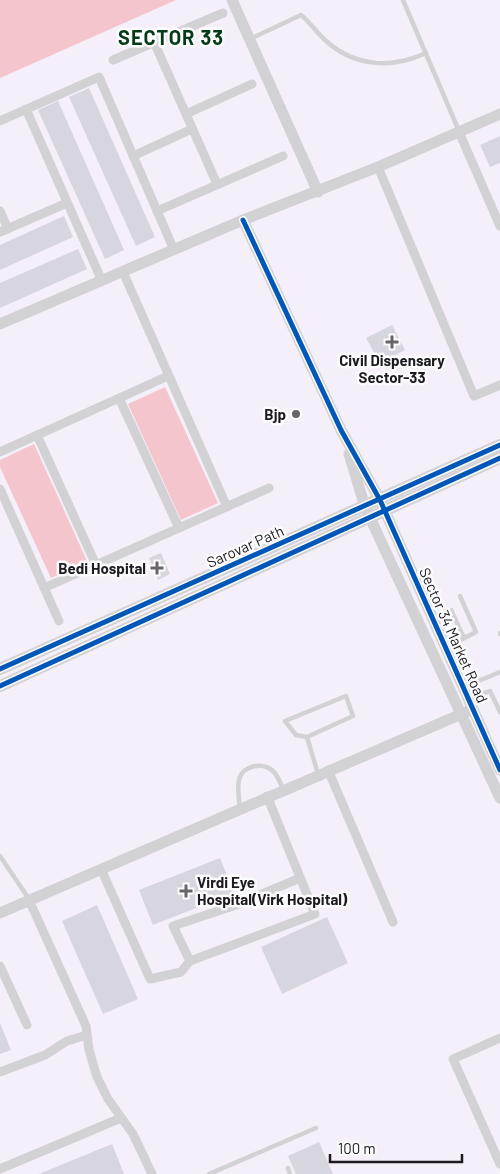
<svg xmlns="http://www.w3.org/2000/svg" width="500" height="1174" font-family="Barlow,sans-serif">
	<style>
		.green { fill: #f5c5cd }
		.building { fill: #d7d6de }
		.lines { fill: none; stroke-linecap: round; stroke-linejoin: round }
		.service { stroke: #d2d1d4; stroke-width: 4.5 }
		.minor { stroke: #d2d1d4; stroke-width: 9 }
		.tertiary { stroke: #d2d1d4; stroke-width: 11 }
		.secondary { stroke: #d2d1d4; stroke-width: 12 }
		.cycleway-casing { stroke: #fcfcfc; stroke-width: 8 }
		.cycleway { stroke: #0057b8; stroke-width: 5 }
		.poi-dot { fill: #68646c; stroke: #fcfcfc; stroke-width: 2 }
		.labels { text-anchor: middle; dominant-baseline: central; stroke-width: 5; stroke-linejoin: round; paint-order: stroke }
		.poi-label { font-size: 15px; font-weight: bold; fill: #1d1921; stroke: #fcfcfc; text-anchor: end }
		.street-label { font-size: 15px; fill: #1d1921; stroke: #fcfcfc }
		.district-label { font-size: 20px; font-weight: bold; letter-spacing: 1px; fill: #053a18; stroke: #fcfcfc }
	</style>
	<rect width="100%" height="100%" fill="#f4eff8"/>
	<g class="green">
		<path d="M0,0H176L0,78Z"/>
		<path d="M165,387L218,503L181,520L128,404Z"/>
		<path d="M34,444L87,561L51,578L0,467V460Z"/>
	</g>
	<g class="building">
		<path d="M89,88L155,237L136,246L69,97Z"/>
		<path d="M58,101L124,250L105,259L38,110Z"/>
		<path d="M500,136V163L490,167L480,145Z"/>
		<path d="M64,216L73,237L0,270V245Z"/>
		<path d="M78,249L87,269L0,308V283Z"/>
		<path d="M392,325L405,350L380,363L366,338Z"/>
		<path d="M161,553L170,574L158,580L149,558Z"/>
		<path d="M220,858L234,893L153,925L139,890Z"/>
		<path d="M97,905L138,999L103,1014L62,921Z"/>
		<path d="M327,917L348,963L282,994L261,947Z"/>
		<path d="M0,1023L11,1050L0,1054Z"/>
		<path d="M319,1142L333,1174H296L288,1156Z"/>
		<path d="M112,1144L124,1174H39Z"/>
	</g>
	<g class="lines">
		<g class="service">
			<path d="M403,0L459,131"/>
			<path d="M250,39L301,15C310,22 316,32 325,40C354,67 392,69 426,53"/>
			<path d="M451,610L464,638"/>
			<path d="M500,633V634"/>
			<path d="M447,647L476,632L460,596"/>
			<path d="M464,687L500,672"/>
			<path d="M470,698L490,691L500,712"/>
			<path d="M307,737L296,735L285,721L346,696L353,716L307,737L318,774"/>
			<path d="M240,808C239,799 237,789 239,780C242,765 264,761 274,772C278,777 281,784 283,789"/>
			<path d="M0,856L29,899"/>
			<path d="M288,1168L290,1174"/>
			<path d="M209,1174L316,1128"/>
		</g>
		<g class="minor">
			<path d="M154,42L217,184"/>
			<path d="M113,60L223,13"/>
			<path d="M26,109L102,281"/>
			<path d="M186,114L252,84"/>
			<path d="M0,121L99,77L174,250"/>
			<path d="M459,132L500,226"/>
			<path d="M133,156L192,129"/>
			<path d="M378,167L474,396L500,385"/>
			<path d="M0,211L8,229"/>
			<path d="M157,211L283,156"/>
			<path d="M0,232L67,203"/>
			<path d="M123,272L227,507"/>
			<path d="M119,398L179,528"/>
			<path d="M37,435L96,565"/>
			<path d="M0,452L168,376"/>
			<path d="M0,489L59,621"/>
			<path d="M44,588L269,488"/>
			<path d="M328,770L393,922"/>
			<path d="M267,796L315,914L190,961L173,926L236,905L300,878"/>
			<path d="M101,869L150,979L181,972L190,961"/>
			<path d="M29,900L86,1026L89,1050L97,1077L108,1099L133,1134L152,1174"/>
			<path d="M0,966L27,1025"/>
			<path d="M500,1038L453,1059L500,1164"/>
			<path d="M0,1072L45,1055L67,1041L87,1035"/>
			<path d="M0,1169L121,1118"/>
		</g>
		<g class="tertiary">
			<path d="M232,0L318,192"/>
			<path d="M243,220L341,430L380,500L500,770"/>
			<path d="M0,324L243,220L378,167L500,114"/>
			<path d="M349,454L365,507L500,798"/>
			<path d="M0,913L473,709"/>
		</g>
		<g class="secondary">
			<path d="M0,669L500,445"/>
			<path d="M0,686L500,458"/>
		</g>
		<g class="cycleway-casing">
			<g id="cycleway">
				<path d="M243,220L341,430L380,500L500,770"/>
				<path d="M0,669L500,445"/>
				<path d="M0,686L500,458"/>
			</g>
		</g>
		<use href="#cycleway" class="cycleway"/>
	</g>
	<g class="poi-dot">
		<path d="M389.5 334.5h5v5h5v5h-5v5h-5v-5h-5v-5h5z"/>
		<circle cx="296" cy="414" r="5"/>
		<path d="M154.5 560.5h5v5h5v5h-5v5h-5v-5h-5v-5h5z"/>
		<path d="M183.5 883.5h5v5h5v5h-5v5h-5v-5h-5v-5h5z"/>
	</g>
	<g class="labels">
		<g class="poi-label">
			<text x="392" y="360" text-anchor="middle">Civil Dispensary<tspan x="392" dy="17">Sector-33</tspan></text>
			<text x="286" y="414">Bjp</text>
			<text x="146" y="568">Bedi Hospital</text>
			<text x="197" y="882" text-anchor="start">Virdi Eye<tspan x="197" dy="17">Hospital(Virk Hospital)</tspan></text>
		</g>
		<g class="street-label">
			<text transform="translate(245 546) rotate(-24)">Sarovar Path</text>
			<text transform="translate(454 635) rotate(66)">Sector 34 Market Road</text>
		</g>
		<g class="district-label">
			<text x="171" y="37">SECTOR 33</text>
		</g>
	</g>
	<path d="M330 1154v8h132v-8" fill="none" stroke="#1d1921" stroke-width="2.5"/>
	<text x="338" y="1154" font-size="15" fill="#1d1921" stroke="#fcfcfc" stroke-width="4" paint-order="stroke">100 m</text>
</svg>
